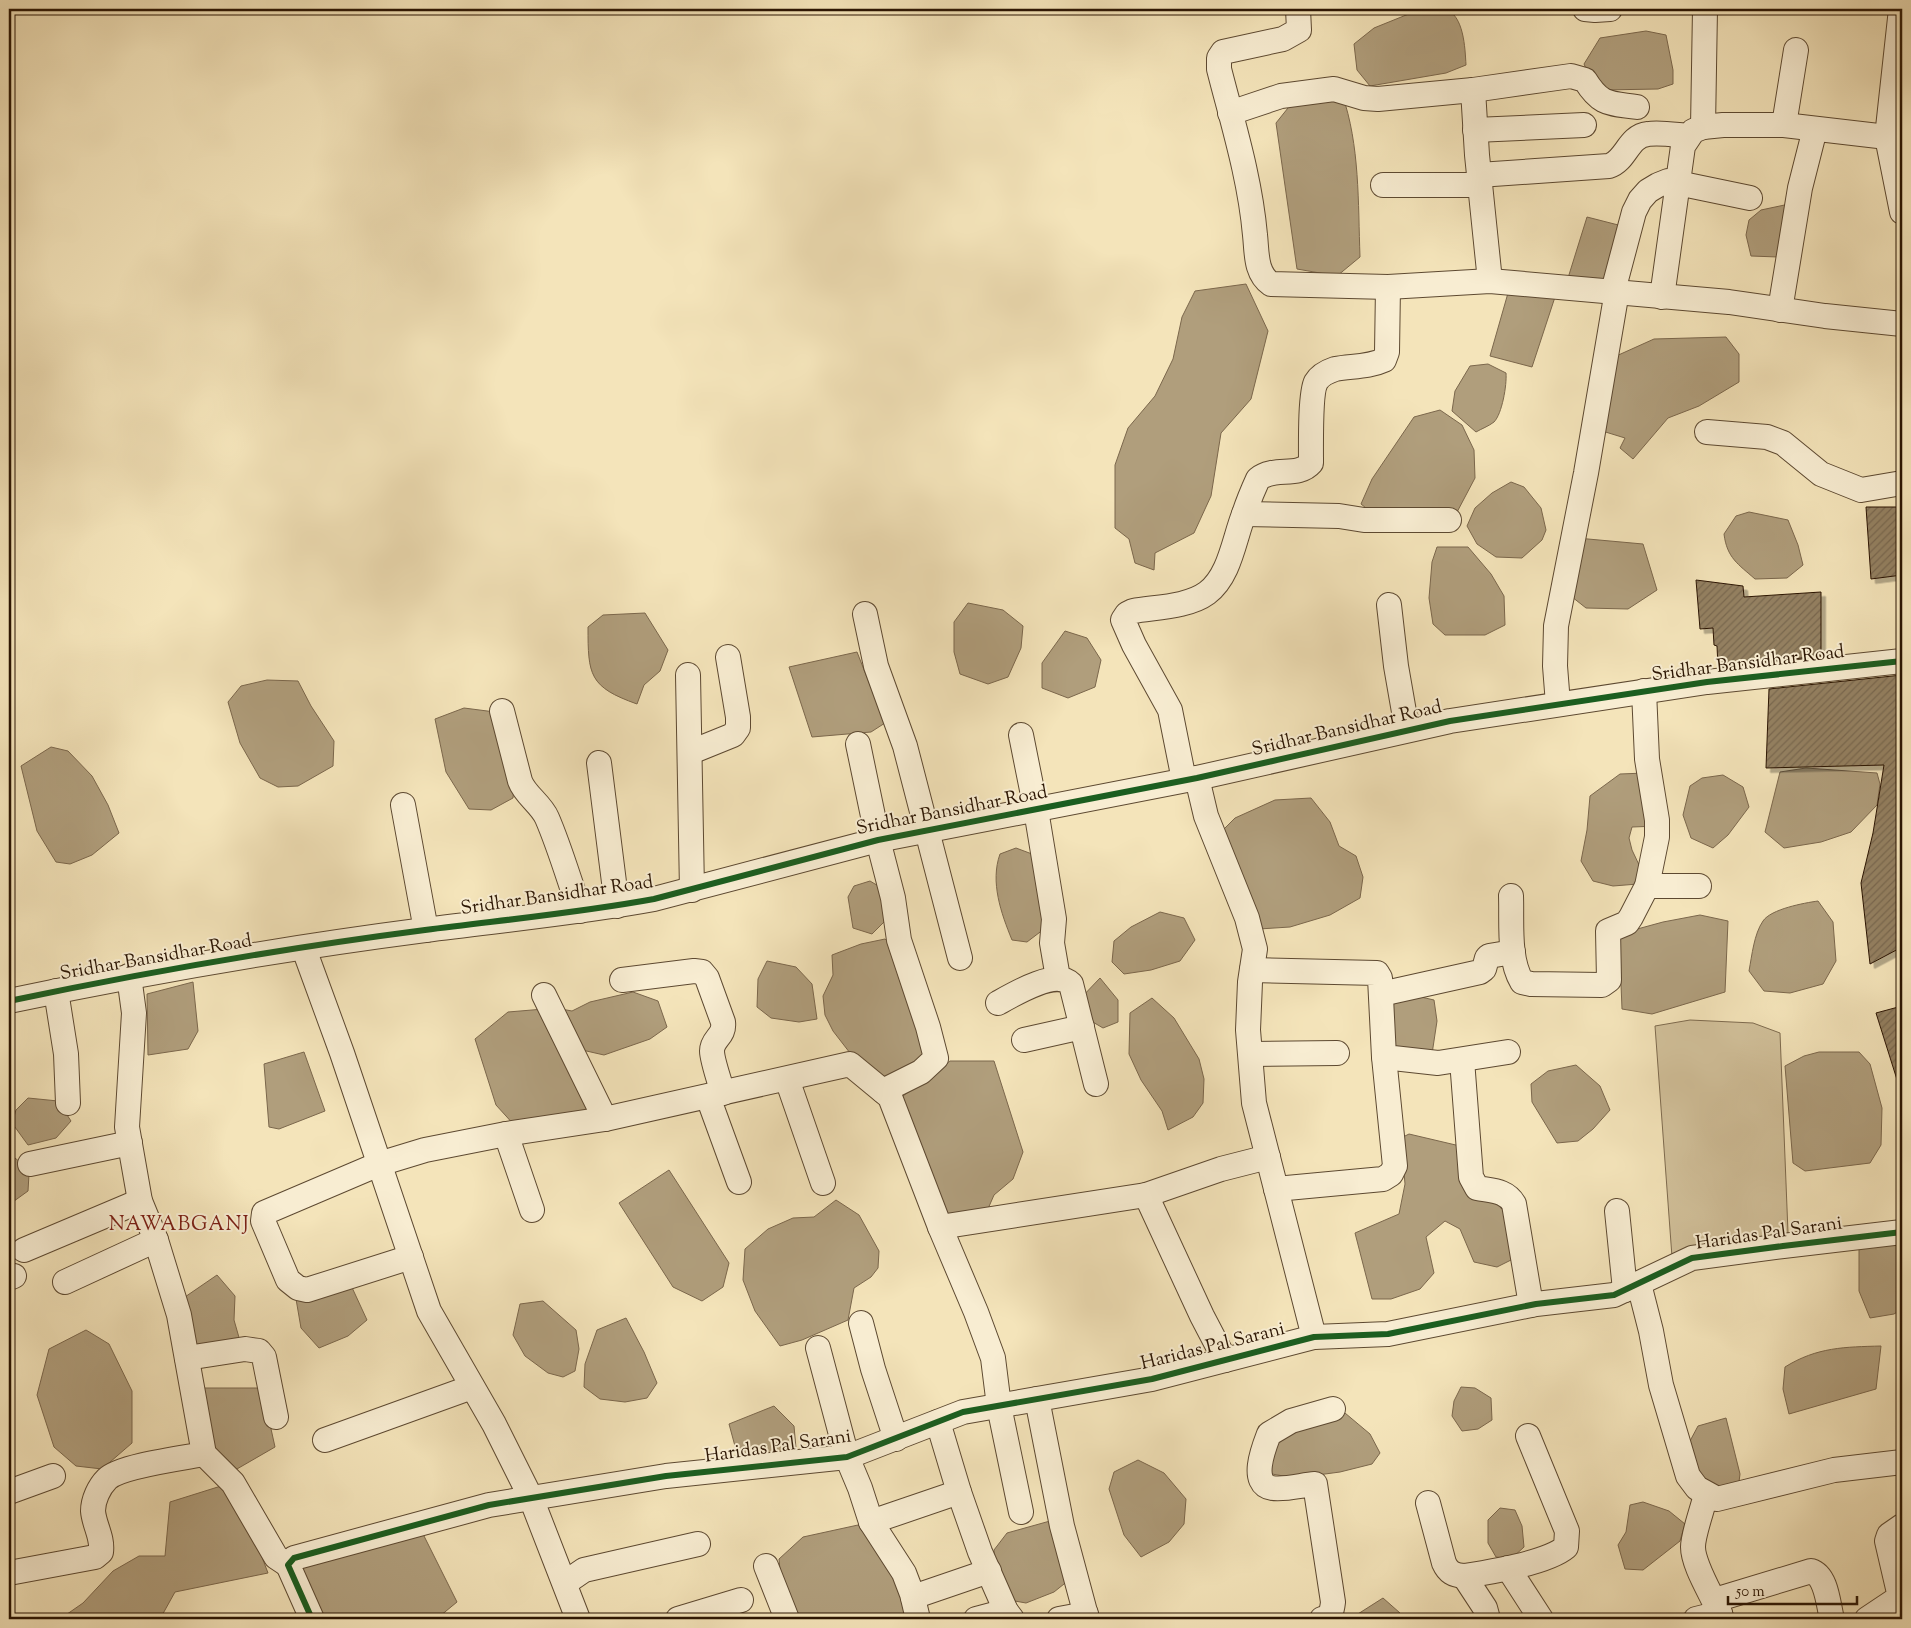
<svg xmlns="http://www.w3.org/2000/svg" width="1911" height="1628" font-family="'Sorts Mill Goudy',serif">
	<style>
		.garden { fill: #d2c19b; stroke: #7e6b4f }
		.water { fill: #b09e7c; stroke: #7b674c }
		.building { fill: url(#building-hatch); stroke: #2b1503; filter: url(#shadow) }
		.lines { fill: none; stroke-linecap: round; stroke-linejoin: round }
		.minor-casing { stroke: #5d4931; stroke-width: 26 }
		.minor { stroke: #f8edd2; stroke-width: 24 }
		.cycleway-casing { stroke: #f8edd2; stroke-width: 9 }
		.cycleway { stroke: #1b5e20; stroke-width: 6 }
		.labels { text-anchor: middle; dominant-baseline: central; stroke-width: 4; stroke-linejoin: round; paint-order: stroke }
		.street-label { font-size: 19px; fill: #2b1503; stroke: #f8edd2 }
		.neighbourhood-label { font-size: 20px; letter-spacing: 1px; fill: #7a1f14; stroke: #f8edd2 }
	</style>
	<defs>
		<pattern id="building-hatch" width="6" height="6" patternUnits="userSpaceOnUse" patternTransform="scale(1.25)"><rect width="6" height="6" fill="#948162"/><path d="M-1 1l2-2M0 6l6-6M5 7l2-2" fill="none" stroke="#79684f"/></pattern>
		<filter id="shadow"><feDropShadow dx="4.5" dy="4.5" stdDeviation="0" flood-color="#0004"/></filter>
	</defs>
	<rect width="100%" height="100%" fill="#f4e4ba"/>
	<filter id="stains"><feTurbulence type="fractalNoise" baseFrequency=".004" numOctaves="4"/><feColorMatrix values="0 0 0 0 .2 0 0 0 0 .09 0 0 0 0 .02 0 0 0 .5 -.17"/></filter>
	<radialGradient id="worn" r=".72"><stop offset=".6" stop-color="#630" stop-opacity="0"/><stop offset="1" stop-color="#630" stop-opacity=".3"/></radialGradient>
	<path class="garden" d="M1690,1020L1753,1023L1780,1033L1788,1233L1672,1257L1655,1026Z"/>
	<g class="water">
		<path d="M1421,9C1427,9 1439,7 1445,9C1464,15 1465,48 1466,65L1446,73L1370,86L1357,70L1354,44L1374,28Z"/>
		<path d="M1646,31L1666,35L1673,70V84L1658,89L1603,90L1591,80L1584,64L1600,38Z"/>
		<path d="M1342,94C1360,145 1358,203 1360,257L1337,276L1297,269L1276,123L1292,103Z"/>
		<path d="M1794,203L1778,257L1751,256L1746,235L1749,220L1761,210Z"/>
		<path d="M1587,217L1630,228L1612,284L1568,278Z"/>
		<path d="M1246,284L1268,331L1251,399L1221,433L1211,496L1194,533L1155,553L1154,570L1135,563L1129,539L1115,528V465L1128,428L1155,396L1173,359L1182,317L1195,291Z"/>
		<path d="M1510,286L1556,294L1532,367L1490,356Z"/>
		<path d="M1726,337L1739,354V382L1699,406L1668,418L1633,459L1620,448L1625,438L1599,430L1614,357L1654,339Z"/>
		<path d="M1488,364L1506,373C1507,385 1502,414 1494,422C1489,426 1481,429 1476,432L1452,411L1455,391L1470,366Z"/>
		<path d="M1440,410L1462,425L1474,450L1475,478L1456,514L1376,516L1361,504L1372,479L1414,417Z"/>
		<path d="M1511,482L1524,487L1541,508L1546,530L1542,540L1522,558L1496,557L1477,544L1467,526L1475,508L1492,493Z"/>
		<path d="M1749,512L1788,520L1798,545L1803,565L1787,578L1755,579C1738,564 1727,558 1724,534L1736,516Z"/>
		<path d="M1577,538L1643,544L1657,590L1628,609L1586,608L1567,593Z"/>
		<path d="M1437,547H1468L1491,574L1504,596L1505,625L1485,635H1445L1433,624L1429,598L1432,562Z"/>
		<path d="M968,603L1003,610L1023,626L1021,648L1008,677L988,684L960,674L954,652V622Z"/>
		<path d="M645,613L668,650L660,671L644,685L637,704C589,687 588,675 588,627L603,615Z"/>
		<path d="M1065,631L1087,638L1101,660L1095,687L1068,698L1042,688V663Z"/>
		<path d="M857,652L885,723L871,732L812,737L789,667Z"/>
		<path d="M267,680L298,681L311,706L334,741L333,766L298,786L278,787L260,778L240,743L228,702L241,686Z"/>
		<path d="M464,708L495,712L515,778L513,798L491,810L469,809L446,772L435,719Z"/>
		<path d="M51,747L68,751L92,776L108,805L119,833L92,855L70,864L56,862L37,831L21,766Z"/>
		<path d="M1806,768L1877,773L1880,784L1877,805L1851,832L1821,842L1784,848L1765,832L1780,772Z"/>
		<path d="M1645,773L1659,826L1632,827L1629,838L1632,850L1641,869L1638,884L1613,886L1593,881L1581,861L1587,830L1590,796L1620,774Z"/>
		<path d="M1723,775L1743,787L1749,807L1728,835L1713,848L1691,838L1683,815L1690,786L1702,778Z"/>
		<path d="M1311,798L1330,822L1339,846L1356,856L1363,877L1360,898L1330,915L1290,927L1259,929L1219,834L1235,818L1275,800Z"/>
		<path d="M1016,848L1032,854L1048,926L1027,942L1012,940C1001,913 990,882 1000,854Z"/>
		<path d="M870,881L885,890L889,917L872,934L853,928L848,897L854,886Z"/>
		<path d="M1818,901L1833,922L1836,961L1823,984L1790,993L1764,991L1749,971C1752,955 1754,934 1763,921C1771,909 1804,903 1818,901Z"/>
		<path d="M1160,912L1184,918L1195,940L1180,961L1151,970L1124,974L1112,962L1114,941L1131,927Z"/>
		<path d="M1700,915L1728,921L1725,992L1652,1014L1622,1009L1619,934L1663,922Z"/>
		<path d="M885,939L899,951L928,1050L920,1065L889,1079L874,1075L850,1053L833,1031L825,1015L823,996L833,975L832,955L861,944Z"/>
		<path d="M767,961L796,967L812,984L817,1019L799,1022L771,1018L757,1007L758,979Z"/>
		<path d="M1100,978L1118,1000V1022L1103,1028L1086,1018L1079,1000Z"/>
		<path d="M193,982L198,1031L188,1049L148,1055L147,994Z"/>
		<path d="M633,992L658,1001L667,1027L650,1039L604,1055L582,1050L561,1009L572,1011L590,1002Z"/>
		<path d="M1408,994L1434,1000L1437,1021L1432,1054L1392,1052L1391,1000Z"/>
		<path d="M1152,998L1174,1018L1199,1059L1204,1079L1203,1103L1193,1117L1168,1130L1162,1111L1141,1080L1129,1054L1130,1013Z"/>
		<path d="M544,1009L591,1112L516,1127L496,1105L475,1039L508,1012Z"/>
		<path d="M304,1052L325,1111L279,1129L269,1127L264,1064Z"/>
		<path d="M1819,1052H1859L1870,1064L1882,1108L1881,1145L1870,1163L1805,1171L1793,1163L1785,1066L1804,1056Z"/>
		<path d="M950,1061H994L1023,1152L1013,1179L994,1195L987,1211L945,1219L902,1114L903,1096Z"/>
		<path d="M1576,1065L1600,1086L1610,1110L1593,1129L1578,1141L1557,1143L1532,1102L1531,1084L1548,1071Z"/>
		<path d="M28,1098L58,1101L71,1121L56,1138L28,1145L12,1123L16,1110Z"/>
		<path d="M1409,1134L1460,1146L1470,1194L1508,1201L1515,1258L1497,1267L1474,1262L1460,1229L1445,1221L1426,1237L1434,1273L1420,1289L1391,1299H1372L1355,1233L1399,1214L1405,1184L1401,1138Z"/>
		<path d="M9,1153L21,1163L29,1174L28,1191L10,1204Z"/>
		<path d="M669,1170L729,1263L723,1287L702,1301L673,1287L619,1203Z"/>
		<path d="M836,1200L859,1215L879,1251L878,1268L871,1277L854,1288L848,1320L802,1340L780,1346L755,1311L743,1280L745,1249L768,1229L793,1218L814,1217Z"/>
		<path d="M1902,1243V1309L1894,1314L1870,1318L1859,1291V1249Z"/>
		<path d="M217,1275L235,1296L234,1320L240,1341L197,1355L182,1299Z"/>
		<path d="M349,1281L367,1320L348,1336L319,1348L301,1328L296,1299Z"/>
		<path d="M543,1301L576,1330L579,1349L575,1371L563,1377L548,1373L525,1356L513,1335L520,1304Z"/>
		<path d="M626,1318L644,1352L657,1383L647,1398L625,1402L600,1399L584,1387L585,1364L597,1330Z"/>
		<path d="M86,1330L109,1344L132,1391V1443L102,1469L76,1466L54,1447L37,1395L49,1349Z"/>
		<path d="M1881,1346L1876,1389L1789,1414L1783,1389L1785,1367C1817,1347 1845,1347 1881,1346Z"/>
		<path d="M1461,1387L1475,1388L1491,1398L1492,1420L1478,1429L1462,1431L1452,1416L1454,1401Z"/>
		<path d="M200,1388H262L275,1447L230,1473L212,1455Z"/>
		<path d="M774,1406L794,1426L796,1448L791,1457L739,1461L729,1424Z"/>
		<path d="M1345,1413L1370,1434L1380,1453L1372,1464L1340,1472L1295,1478L1272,1474L1266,1459L1279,1437L1302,1425Z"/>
		<path d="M1726,1418L1740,1474L1738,1490L1720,1494L1699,1480L1690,1441L1698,1426Z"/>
		<path d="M1138,1460L1164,1473L1186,1499L1184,1524L1169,1542L1141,1557L1124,1535L1109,1489L1114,1472Z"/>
		<path d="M221,1486L257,1544L268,1573L175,1592L160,1619H60L83,1603L113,1571L139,1556H165L170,1502Z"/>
		<path d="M1643,1502L1669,1511L1685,1524L1680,1541L1643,1570L1625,1569L1618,1545L1626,1532L1630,1505Z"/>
		<path d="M1500,1508L1515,1510L1522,1526L1524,1547L1511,1559L1496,1557L1488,1543V1520Z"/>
		<path d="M1050,1521L1069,1580L1054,1592L1026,1603L1009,1600L995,1572L994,1550L1007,1533Z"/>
		<path d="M858,1525L881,1547L911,1619H795L781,1581L779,1559L803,1537Z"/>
		<path d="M421,1530L457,1602L440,1616L424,1619H320L300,1564Z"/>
		<path d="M1383,1598L1400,1613L1401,1619H1350Z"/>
	</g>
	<g class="building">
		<path d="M1866,507H1902V575L1871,579Z"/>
		<path d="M1696,580L1743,586L1744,597L1821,592V656L1718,667L1717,646L1714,645L1713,628L1700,629Z"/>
		<path d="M1902,675V947L1870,964L1861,883L1873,833L1884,765L1766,768L1769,689Z"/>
		<path d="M1902,1006V1085L1899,1086L1876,1013Z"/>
	</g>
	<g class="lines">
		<g class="minor-casing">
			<g id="minor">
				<path d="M1298,9L1299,30L1283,39L1223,52L1219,58V69C1233,124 1250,178 1255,235C1257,252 1255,273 1271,284L1388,287L1490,281L1729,302L1825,316L1902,324"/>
				<path d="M1585,9L1595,10L1610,9"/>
				<path d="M1901,9L1887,137L1902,212"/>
				<path d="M1473,90L1477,155L1490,281"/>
				<path d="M1230,113L1281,96L1334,89L1364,98L1378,99L1473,90L1571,76L1585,80C1601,106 1610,103 1637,107"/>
				<path d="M1784,125L1796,50"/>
				<path d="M1703,127L1705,9"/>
				<path d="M1475,130L1584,125"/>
				<path d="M1479,175L1609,166C1626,161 1628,136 1648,134C1660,132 1676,135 1688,136"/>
				<path d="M1383,185H1480"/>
				<path d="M1613,291L1634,212L1640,200L1648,191L1658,185L1668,181L1750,198"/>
				<path d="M1662,297L1683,146L1693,131L1703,127L1723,125H1784L1887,137"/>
				<path d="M1780,310L1800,188L1815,129"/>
				<path d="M1707,432L1767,437L1783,443L1821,474L1861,490L1902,483"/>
				<path d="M1244,514L1339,516L1364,520H1449"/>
				<path d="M1389,605L1396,666L1407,729"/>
				<path d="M865,614L876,666L905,746L960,958"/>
				<path d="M688,675L692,890"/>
				<path d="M1558,704L1555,666L1556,626L1586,473L1617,291"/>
				<path d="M502,711L520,781C525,795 541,804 547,818C560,848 569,880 580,911"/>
				<path d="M1021,735L1036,810L1054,919L1052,943L1058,978"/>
				<path d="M858,744L878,840L893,898L899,940L928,1027L936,1058L921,1072L883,1091"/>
				<path d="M691,752L733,735L738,728V717L728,657"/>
				<path d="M599,763L617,906"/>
				<path d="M1197,778L1206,816L1247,918L1255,949L1250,982L1248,1030L1254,1103L1314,1337"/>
				<path d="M1184,780L1170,710L1134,645L1123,620L1127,614L1133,611C1156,607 1188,607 1207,593C1230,576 1234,539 1244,514C1248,502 1253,490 1258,479C1274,466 1298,478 1311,463C1311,447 1310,393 1316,382C1320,375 1329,371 1335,369C1352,366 1369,367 1384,360L1387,352L1388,287"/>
				<path d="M403,805L426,930"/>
				<path d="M1647,886H1699"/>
				<path d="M1511,896C1512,923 1508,958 1522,982L1531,984L1602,985L1609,980L1608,931L1627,923L1631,917L1647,886L1657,837V820L1647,759L1644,691"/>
				<path d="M304,949L342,1053L429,1311L494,1424L531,1498L578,1619"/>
				<path d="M1252,970L1377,973L1380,978L1384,1057L1438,1063L1508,1052"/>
				<path d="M129,976L134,1013L127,1127L140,1201L156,1240L179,1315L204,1454L233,1483L276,1557L288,1565"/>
				<path d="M622,980L694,971L702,972L707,978L723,1022C725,1037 712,1038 712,1051C712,1060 720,1083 723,1093"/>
				<path d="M56,991L66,1054L68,1103"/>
				<path d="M1381,994L1480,972L1484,969L1487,958L1489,956L1513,952"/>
				<path d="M544,995L605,1119"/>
				<path d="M9,1001C147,972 286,948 425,930C502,920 578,913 654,899L878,840L1197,778L1450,721L1707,682L1902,661"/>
				<path d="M998,1003C1014,994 1056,969 1071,984L1096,1084"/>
				<path d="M1024,1040L1082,1027"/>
				<path d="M1251,1054L1337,1053"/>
				<path d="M1462,1060L1471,1177L1477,1188C1492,1191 1506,1190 1514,1204L1531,1305"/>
				<path d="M787,1079L823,1183"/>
				<path d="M708,1097L739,1182"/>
				<path d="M506,1134L532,1210"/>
				<path d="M30,1164L130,1143"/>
				<path d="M1276,1189L1383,1179L1391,1174L1395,1166L1384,1057"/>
				<path d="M1146,1195L1202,1316L1225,1360"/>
				<path d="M1617,1211L1625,1290"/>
				<path d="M940,1227L1146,1195L1221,1169L1268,1157"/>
				<path d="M24,1250L140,1201"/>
				<path d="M411,1257L307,1290L298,1288L288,1280L263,1221L264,1213L379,1164L425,1150L506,1134L605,1119L850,1064L890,1097L940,1227L976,1312L993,1358L999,1406L1021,1512"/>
				<path d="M9,1278L14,1276"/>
				<path d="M65,1282L156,1240"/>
				<path d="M1639,1284L1651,1331L1661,1385L1688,1476L1697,1488L1717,1499L1834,1470L1902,1462"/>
				<path d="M861,1323L873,1369L896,1439"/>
				<path d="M818,1348L847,1457L860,1488L871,1522L904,1573L912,1594L918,1619"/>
				<path d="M187,1358L245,1349L259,1351L264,1357L276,1417"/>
				<path d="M1037,1399L1062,1526L1087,1619"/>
				<path d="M938,1422L959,1492L980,1552L1006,1611L1012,1619"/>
				<path d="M325,1440L472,1387"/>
				<path d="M9,1492L53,1476"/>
				<path d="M1706,1494C1703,1508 1693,1534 1693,1547C1693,1567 1715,1599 1722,1619"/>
				<path d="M1428,1503L1444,1563C1448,1572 1453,1575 1464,1576"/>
				<path d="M871,1522L959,1492"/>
				<path d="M766,1566L787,1619"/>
				<path d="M1508,1568L1541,1619"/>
				<path d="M9,1573L95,1557L101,1552C103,1537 94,1525 93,1511C93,1500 99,1487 107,1479C120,1466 183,1458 204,1454"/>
				<path d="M565,1583L584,1570L698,1544"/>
				<path d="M913,1597L989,1571"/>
				<path d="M1715,1600L1811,1571C1827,1576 1828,1604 1832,1619"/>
				<path d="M312,1619L288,1565L294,1558L489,1505L666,1476L847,1457L963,1412L1152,1379L1314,1337L1388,1334L1536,1304L1614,1295L1692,1258L1783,1246L1902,1232"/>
				<path d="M678,1619L741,1600"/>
				<path d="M976,1619L1006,1611"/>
				<path d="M1059,1619L1086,1614"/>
				<path d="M1322,1619C1331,1616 1332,1611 1333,1602L1315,1484C1302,1485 1285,1490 1272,1488C1249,1484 1264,1447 1269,1434L1291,1421L1333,1409"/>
				<path d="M1488,1619L1485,1608L1464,1576C1490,1572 1547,1563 1566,1547L1567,1531L1528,1436"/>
				<path d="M1696,1619L1720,1613"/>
				<path d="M1867,1619L1900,1597L1887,1541L1889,1535L1902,1526"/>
			</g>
		</g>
		<use href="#minor" class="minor"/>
		<g class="cycleway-casing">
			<g id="cycleway">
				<path d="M9,1001C147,972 286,948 425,930C502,920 578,913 654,899L878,840L1197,778L1450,721L1707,682L1902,661"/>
				<path d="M312,1619L288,1565L294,1558L489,1505L666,1476L847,1457L963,1412L1152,1379L1314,1337L1388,1334L1536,1304L1614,1295L1692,1258L1783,1246L1902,1232"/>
			</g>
		</g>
		<use href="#cycleway" class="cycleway"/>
	</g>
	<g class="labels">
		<g class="street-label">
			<text transform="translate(1748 664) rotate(-7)">Sridhar Bansidhar Road</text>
			<text transform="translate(1347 729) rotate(-13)">Sridhar Bansidhar Road</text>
			<text transform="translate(952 811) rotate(-11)">Sridhar Bansidhar Road</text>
			<text transform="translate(557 896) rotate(-8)">Sridhar Bansidhar Road</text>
			<text transform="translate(156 958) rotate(-10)">Sridhar Bansidhar Road</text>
			<text transform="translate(1769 1234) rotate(-8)">Haridas Pal Sarani</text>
			<text transform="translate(1213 1347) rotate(-14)">Haridas Pal Sarani</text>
			<text transform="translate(778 1447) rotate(-8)">Haridas Pal Sarani</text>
		</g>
		<g class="neighbourhood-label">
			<text x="179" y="1225">NAWABGANJ</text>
		</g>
	</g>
	<rect width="1911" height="1628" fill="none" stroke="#f4e4ba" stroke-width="30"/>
	<rect x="10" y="10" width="1891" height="1608" fill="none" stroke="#2b1503" stroke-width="2.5"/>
	<rect x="15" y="15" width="1881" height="1598" fill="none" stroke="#2b1503"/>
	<path d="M1728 1596v8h129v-8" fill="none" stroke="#2b1503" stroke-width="2.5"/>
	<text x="1736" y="1596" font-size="15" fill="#2b1503" stroke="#f8edd2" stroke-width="4" paint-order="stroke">50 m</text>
	<rect width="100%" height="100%" filter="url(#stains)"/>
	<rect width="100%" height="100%" fill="url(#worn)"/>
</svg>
